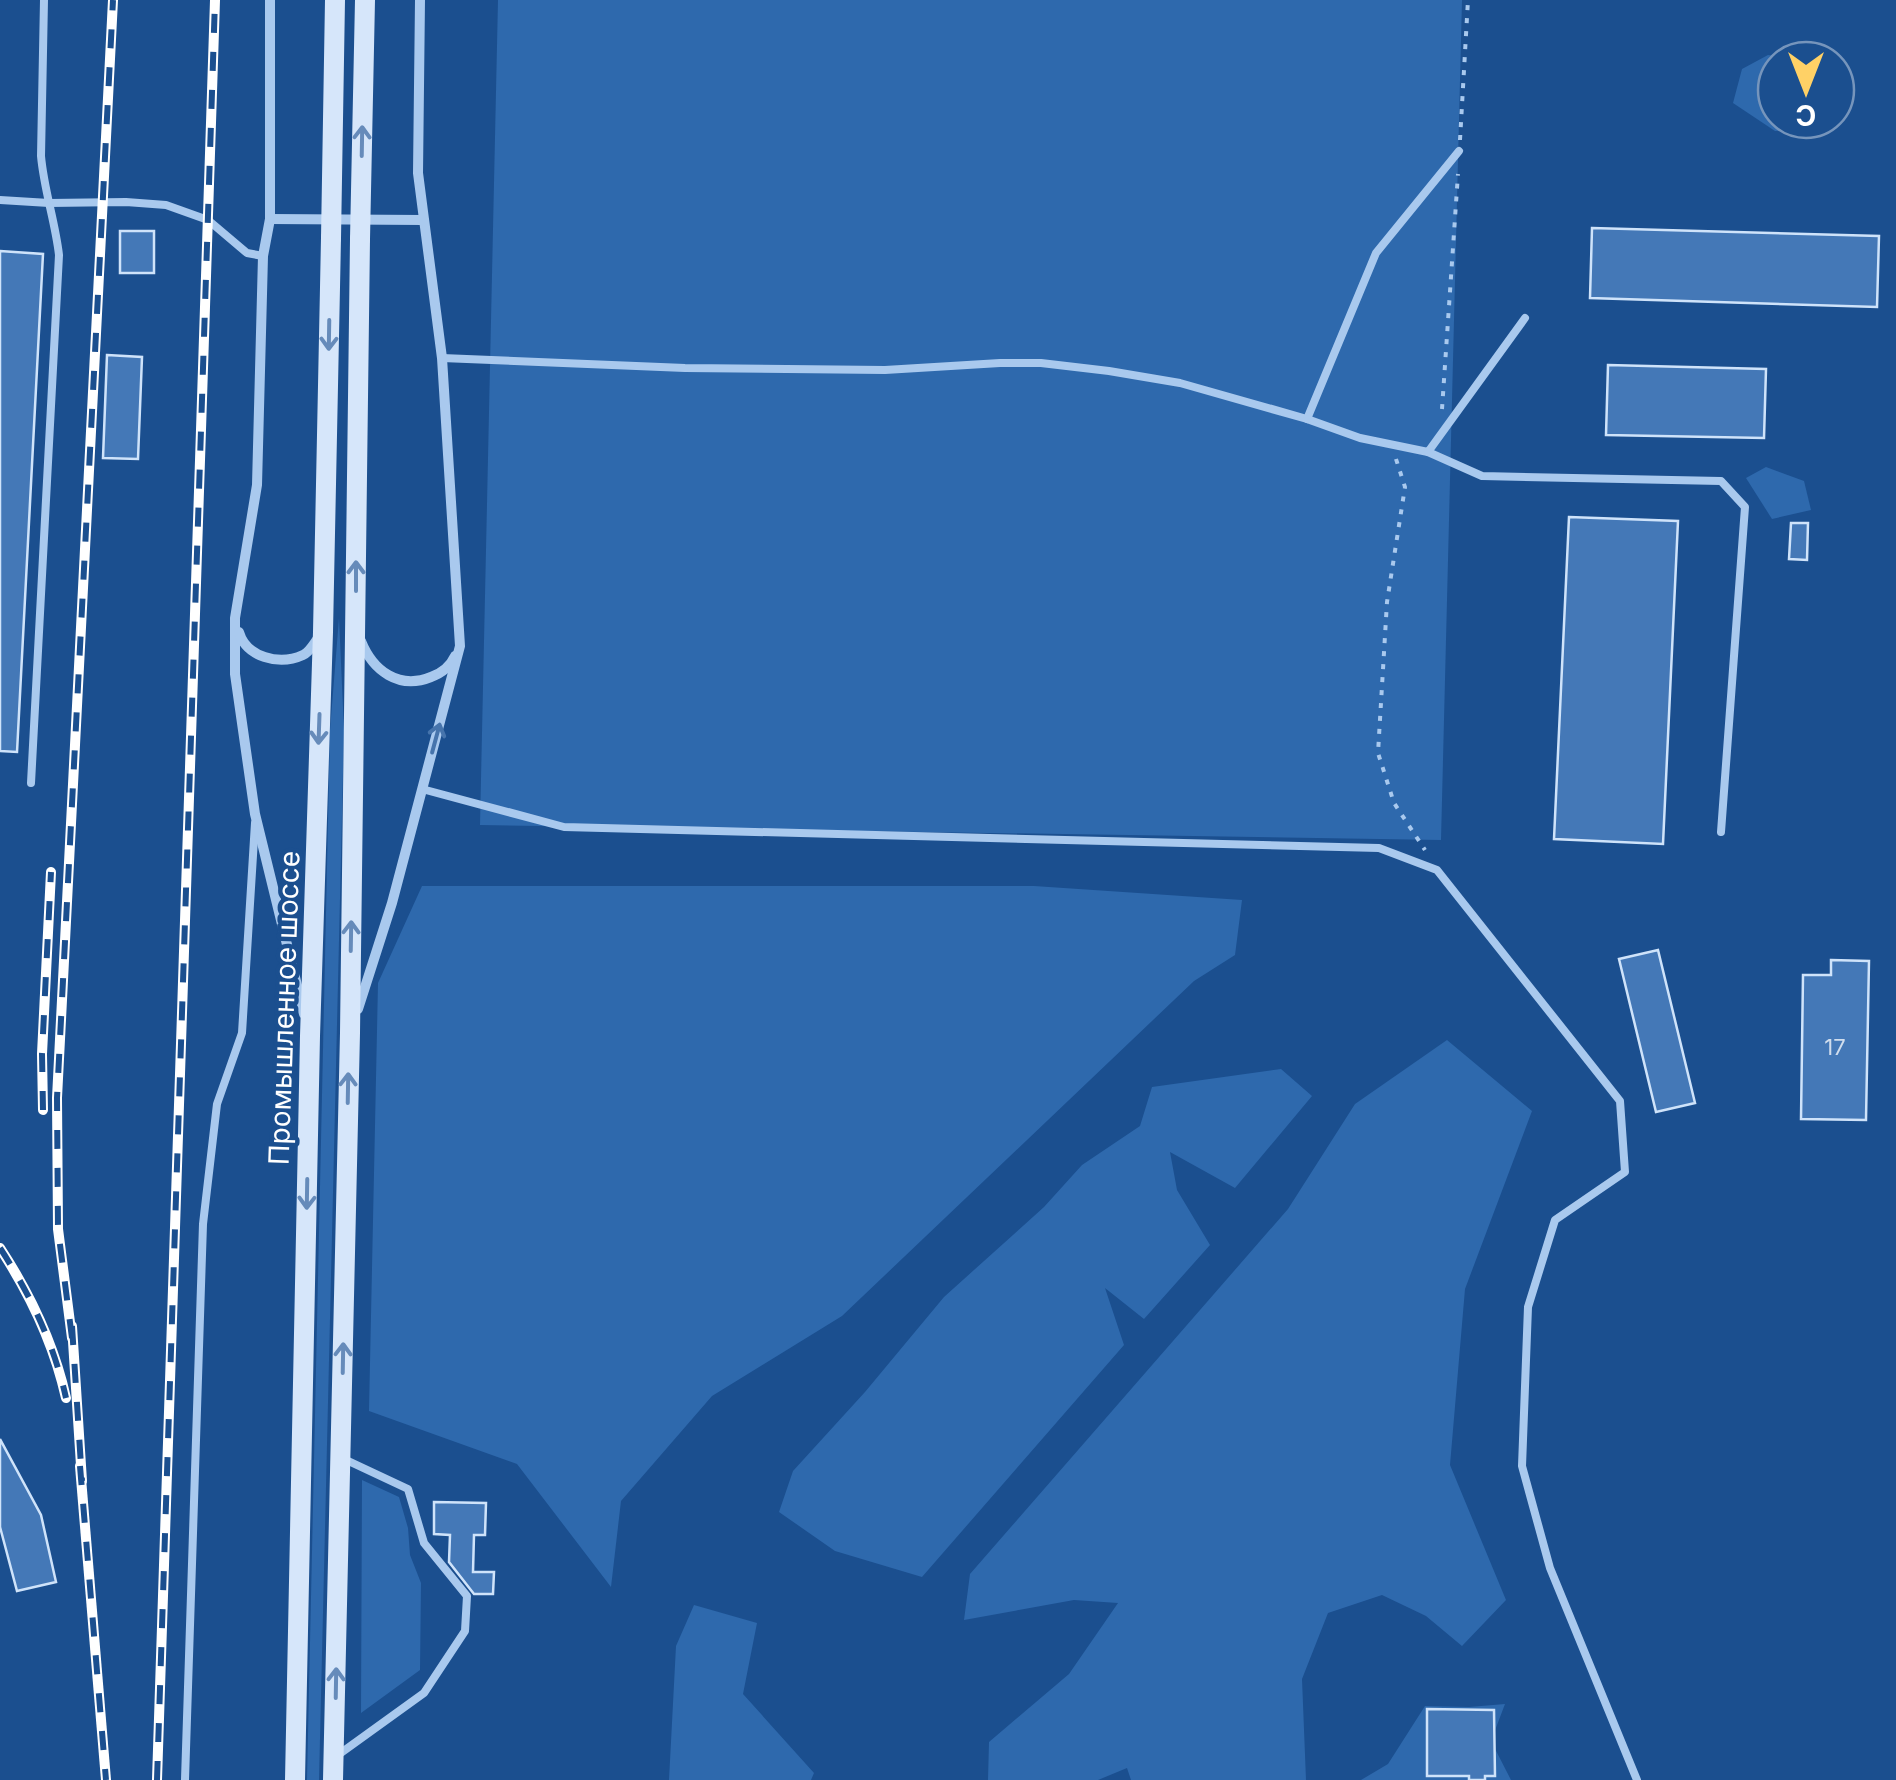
<svg xmlns="http://www.w3.org/2000/svg" width="1896" height="1780" font-family="Inter,sans-serif">
	<style>
		.green { fill: #2e69ad }
		.building { fill: #4478b7; stroke: #cfe3fa; stroke-width: 2.5 }
		.lines { fill: none; stroke-linecap: round; stroke-linejoin: round }
		.path { stroke: #a9c9ee; stroke-width: 4; stroke-dasharray: 5 8; stroke-linecap: butt }
		.lane { stroke: #a9c9ee; stroke-width: 8 }
		.street { stroke: #a9c9ee; stroke-width: 10 }
		.secondary { stroke: #d6e6fa; stroke-width: 20 }
		.rail-casing { stroke: #fff; stroke-width: 10 }
		.rail { stroke: #1b4f8f; stroke-width: 6; stroke-dasharray: 19; stroke-linecap: butt }
		.secondary-bridge { stroke: #d6e6fa; stroke-width: 20 }
		.oneway { stroke: #668bba }
		.oneway2 { stroke: #4674ac }
		.labels { text-anchor: middle; dominant-baseline: central; stroke-width: 9; stroke-linejoin: round; paint-order: stroke }
		.number-label { font-size: 22px; fill: #d0dded }
		.street-label { font-size: 28px; fill: #fff; stroke: #1b4f8f }
	</style>
	<rect width="100%" height="100%" fill="#1b4f8f"/>
	<g class="green">
		<path d="M498,0H1462L1441,840L480,825Z"/>
		<path d="M1768,55L1789,57L1791,60H1776V120H1814L1816,128L1775,131L1733,103L1742,69Z"/>
		<path d="M1766,467L1804,481L1811,510L1772,519L1746,478Z"/>
		<path d="M339,618L344,730L319,1780H307L330,730Z"/>
		<path d="M422,886H1034L1242,900L1235,955L1194,981L842,1316L712,1396L621,1501L611,1587L517,1464L369,1411L378,983Z"/>
		<path d="M1447,1040L1532,1111L1465,1289L1450,1465L1506,1600L1462,1646L1426,1616L1382,1595L1328,1613L1302,1679L1306,1780H1131L1127,1768L1098,1780H988L989,1742L1069,1674L1118,1603L1074,1600L964,1620L970,1574L1288,1209L1355,1104Z"/>
		<path d="M1281,1069L1312,1096L1235,1188L1170,1152L1177,1190L1210,1245L1144,1319L1105,1288L1124,1345L922,1577L835,1551L779,1512L793,1471L865,1392L944,1297L1044,1207L1082,1165L1140,1126L1152,1087Z"/>
		<path d="M362,1480L399,1497L408,1528L410,1555L421,1583L420,1670L361,1713Z"/>
		<path d="M694,1605L757,1623L743,1694L814,1773L811,1780H669L676,1646Z"/>
		<path d="M1505,1704L1491,1741L1511,1780H1361L1388,1764L1425,1706L1469,1707Z"/>
	</g>
	<g class="building">
		<path d="M1592,228L1879,236L1877,307L1590,298Z"/>
		<rect x="120" y="231" width="34" height="42"/>
		<path d="M0,251L43,254L17,752L0,751Z"/>
		<path d="M107,355L142,357L138,459L103,458Z"/>
		<path d="M1608,365L1766,369L1764,438L1606,435Z"/>
		<path d="M1569,517L1678,521L1663,844L1554,839Z"/>
		<path d="M1791,523H1808L1807,560L1789,559Z"/>
		<path d="M1658,950L1695,1103L1656,1112L1619,959Z"/>
		<path d="M1831,960L1869,961L1866,1120L1801,1119L1803,975H1831Z"/>
		<path d="M0,1439L41,1515L56,1582L17,1591L0,1527Z"/>
		<path d="M434,1502L486,1503L485,1535H474L473,1572H494L493,1594H474L449,1562L450,1535L434,1534Z"/>
		<path d="M1427,1709L1494,1710L1495,1776H1485V1780H1469V1776H1427Z"/>
	</g>
	<g class="lines">
		<g class="path">
			<path d="M1460,140L1468,0"/>
			<path d="M1442,409L1458,174"/>
			<path d="M1396,459L1405,487L1387,602L1378,753L1394,803L1425,850"/>
		</g>
		<g class="lane">
			<path d="M0,200L49,203L126,202L166,205L208,220L247,253L263,256"/>
			<path d="M442,358L685,368L885,370L1000,363H1041L1109,371L1180,383L1307,419L1360,438L1428,452L1525,318"/>
			<path d="M1307,419L1376,253L1459,151"/>
			<path d="M1428,452L1482,476L1721,481L1745,507L1721,832"/>
			<path d="M31,783L59,255C55,221 44,190 41,156L44,0"/>
			<path d="M422,789L564,827L1379,848L1437,870L1620,1101L1625,1172L1555,1220L1528,1307L1522,1466L1550,1568L1637,1780"/>
			<path d="M338,1755L424,1693L465,1631L467,1596L424,1543L408,1489L344,1459"/>
			<path d="M185,1780L203,1224L217,1104L242,1033L255,823"/>
		</g>
		<g class="street">
			<path d="M270,0V219L263,256L257,485L235,618V674L255,814L304,1014"/>
			<path d="M270,219L423,220"/>
			<path d="M239,632C246,657 279,666 303,655C310,652 314,643 319,637"/>
			<path d="M361,641C373,671 399,690 431,677C442,673 450,667 455,656"/>
			<path d="M358,1009L392,903L460,646L442,358L418,173L420,0"/>
		</g>
		<g class="secondary">
			<path d="M295,1780L310,1036L323,632L331,238"/>
			<path d="M333,1780L350,1033L360,239"/>
		</g>
		<g class="rail-casing">
			<g id="rail">
				<path d="M43,1110L42,1054L51,872"/>
				<path d="M0,1248C30,1294 54,1344 66,1398"/>
				<path d="M72,1326L82,1481"/>
				<path d="M72,1338L58,1229L57,1098L113,0"/>
				<path d="M80,1466L106,1780"/>
				<path d="M157,1780L215,0"/>
			</g>
		</g>
		<use href="#rail" class="rail"/>
		<g class="secondary-bridge">
			<path d="M331,238L335,0"/>
			<path d="M360,239L365,0"/>
		</g>
	</g>
	<defs><path id="oneway-shaft" d="M-6 0H5M1.5-3L5.5 0L1.5 3" fill="none" stroke-width="1.6" stroke-linecap="round" stroke-linejoin="round" transform="scale(2.5)"/></defs>
	<g class="oneway">
		<use href="#oneway-shaft" transform="translate(362 141) rotate(-89)"/>
		<use href="#oneway-shaft" transform="translate(329 335) rotate(91)"/>
		<use href="#oneway-shaft" transform="translate(356 576) rotate(-90)"/>
		<use href="#oneway-shaft" transform="translate(319 729) rotate(92)"/>
		<use href="#oneway-shaft" transform="translate(351 936) rotate(-89)"/>
		<use href="#oneway-shaft" transform="translate(348 1088) rotate(-89)"/>
		<use href="#oneway-shaft" transform="translate(307 1194) rotate(91)"/>
		<use href="#oneway-shaft" transform="translate(343 1358) rotate(-89)"/>
		<use href="#oneway-shaft" transform="translate(336 1683) rotate(-89)"/>
	</g>
	<use class="oneway2" href="#oneway-shaft" transform="translate(436 738) rotate(-75)"/>
	<g class="labels">
		<g class="number-label">
			<text x="1835" y="1047">17</text>
		</g>
		<g class="street-label">
			<text transform="translate(284 1008) rotate(-88)">Промышленное шоссе</text>
		</g>
	</g>
	<g transform="translate(1806 90) rotate(180)"><circle r="48" fill="#1b4f8f" stroke="#7695bc" stroke-width="2.5"/>
	<path d="M0-8L18 38L0 25L-18 38Z" fill="#ffd166"/>
	<text y="-15" font-size="28" font-weight="bold" text-anchor="middle" fill="#ffffff">С</text>
	</g>
</svg>
